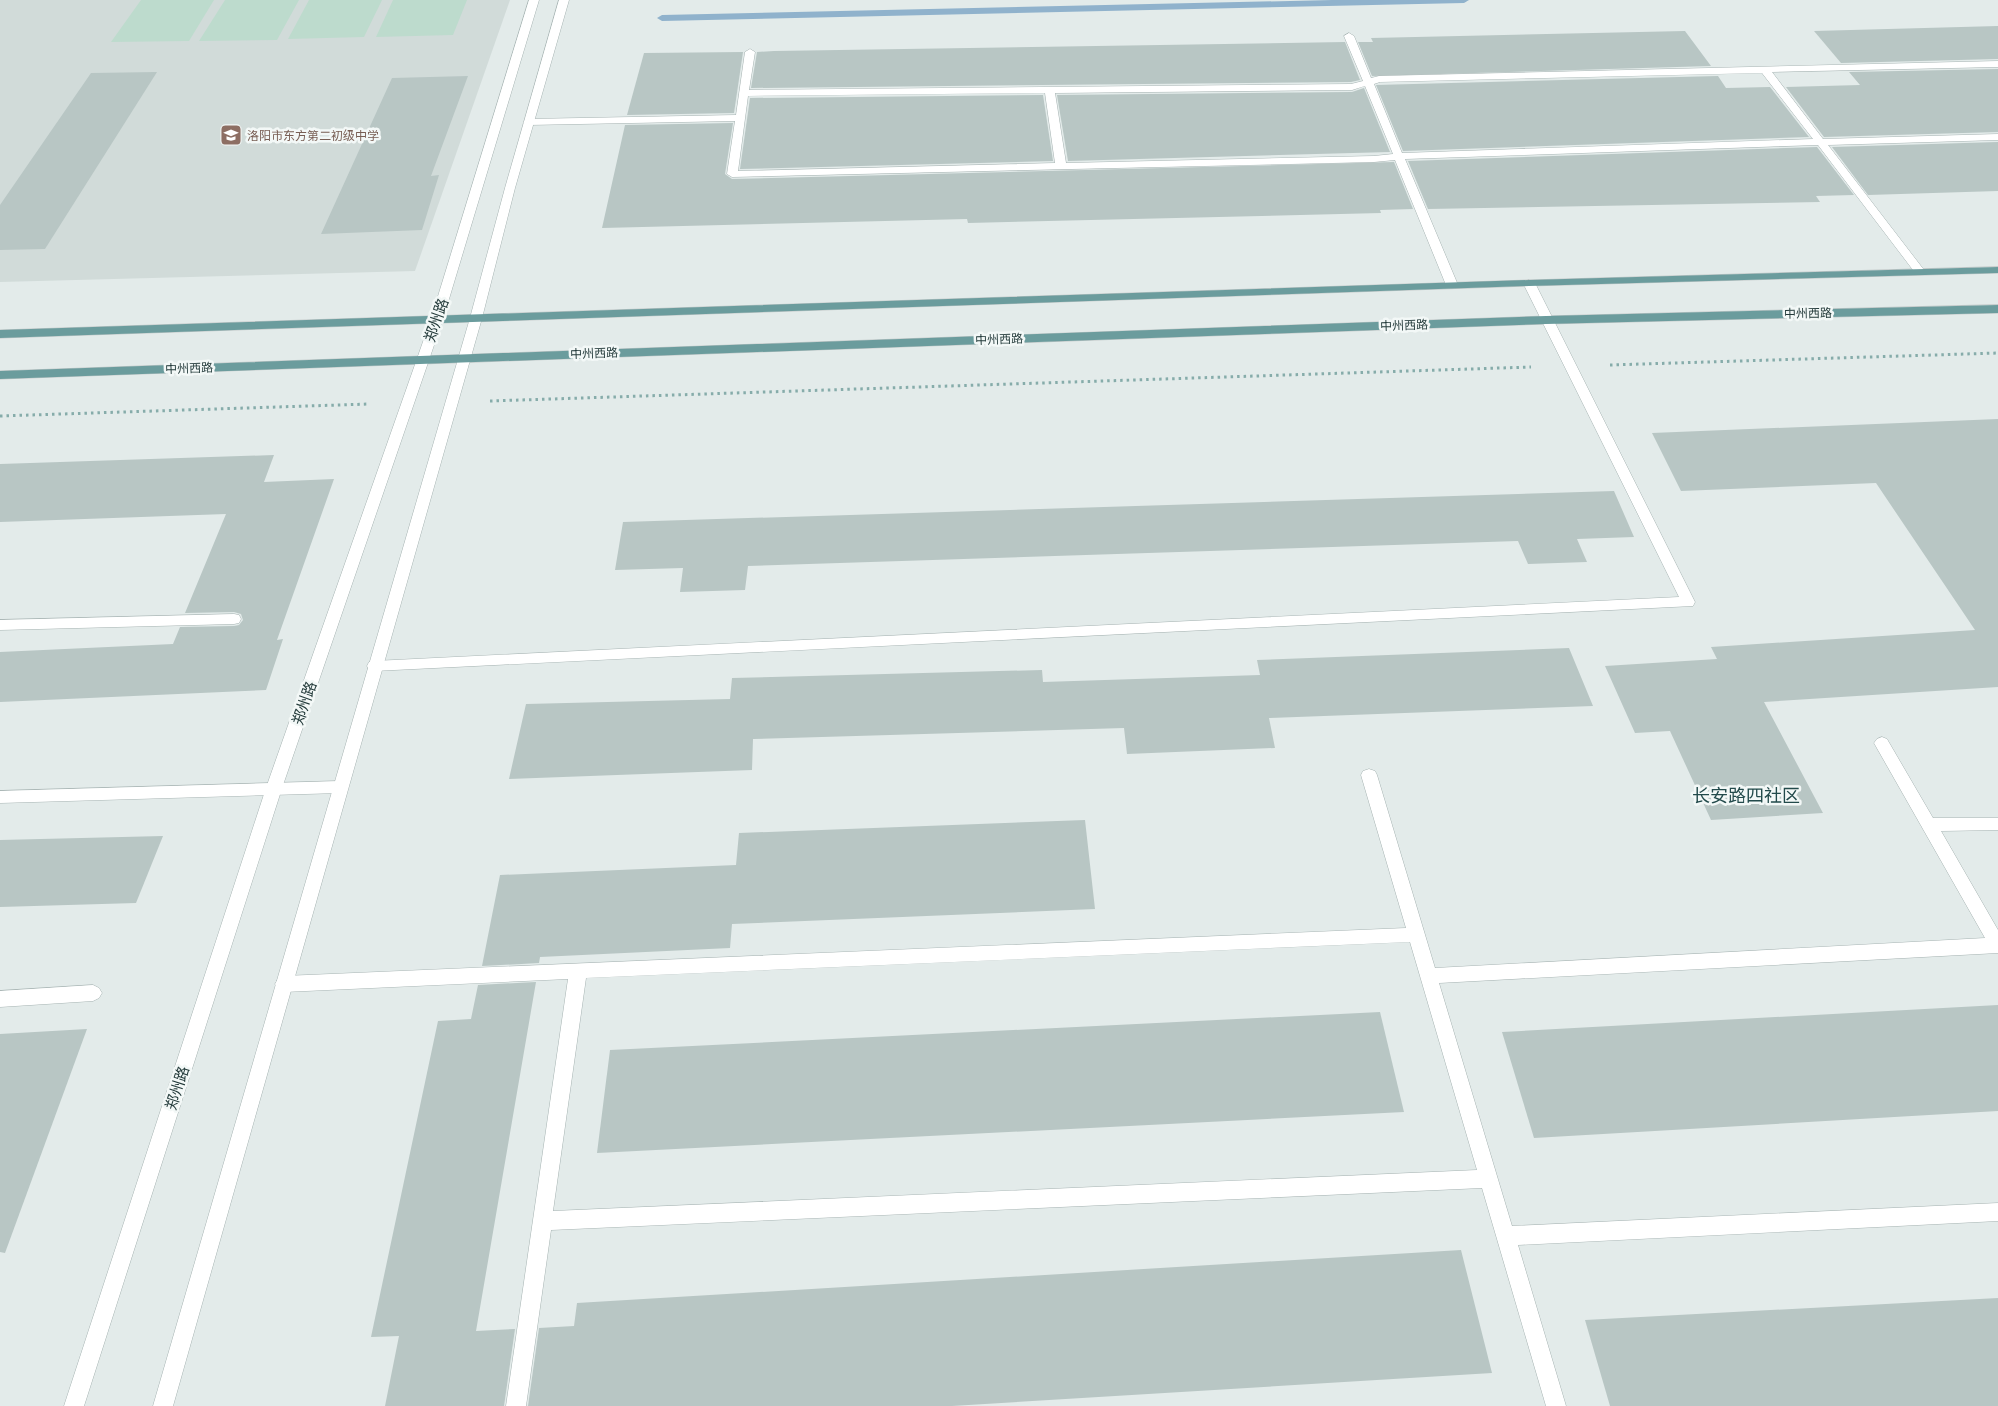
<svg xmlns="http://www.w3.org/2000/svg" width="1998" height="1406" font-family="Inter,'Noto Sans SC',sans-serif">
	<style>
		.built { fill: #d1dbd9 }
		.green { fill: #bddbcd }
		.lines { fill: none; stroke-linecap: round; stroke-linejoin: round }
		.stream { fill: #90b2cc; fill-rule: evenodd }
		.building { fill: #b8c6c4 }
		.service-casing { stroke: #a6b3b2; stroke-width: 1 }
		.tertiary-casing { stroke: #a6b3b2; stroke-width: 1 }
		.primary-casing { stroke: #c2c8c8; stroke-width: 1 }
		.path { stroke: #86acaa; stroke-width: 3; stroke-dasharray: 2.5 4; stroke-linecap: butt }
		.service { fill: #fff; fill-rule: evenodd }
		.tertiary { fill: #fff; fill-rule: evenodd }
		.primary { fill: #6b9c9d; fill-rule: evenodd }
		.labels { text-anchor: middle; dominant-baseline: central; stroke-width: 5; stroke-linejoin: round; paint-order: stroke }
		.far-education-label { font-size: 12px; fill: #785e54; stroke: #f3f8f7; text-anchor: start }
		.far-street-label { font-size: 12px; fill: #243b3b; stroke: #f3f8f7 }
		.street-label { font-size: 15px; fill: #243b3b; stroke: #f3f8f7 }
		.quarter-label { font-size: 18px; fill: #224a4b; stroke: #f3f8f7 }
	</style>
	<rect width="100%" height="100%" fill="#e3ebea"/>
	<path class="built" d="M0,0H510L415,271L0,282Z"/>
	<g class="green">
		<path d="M141,0H214L189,41L111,42Z"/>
		<path d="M225,0H299L277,40L199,41Z"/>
		<path d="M309,0H382L364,37L288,39Z"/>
		<path d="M393,0H467L453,35L376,37Z"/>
	</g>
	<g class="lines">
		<path class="stream" d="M1332,0H1469L1464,3L662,21L657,18L662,15Z"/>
	</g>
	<g class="building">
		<path d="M1998,26V59L1841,63L1814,31Z"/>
		<path d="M1685,31L1711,66L1372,76L1358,42H1373L1371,38Z"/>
		<path d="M1345,42L1360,80L1351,82L751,88L757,52L774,51Z"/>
		<path d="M743,52L734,113L627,115L644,53Z"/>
		<path d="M1998,69V132L1824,137L1786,87L1860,85L1849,72Z"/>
		<path d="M157,72L45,249L0,250V205L91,73Z"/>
		<path d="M468,76L431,176L439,175L422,230L321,234L392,78Z"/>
		<path d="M1718,76L1726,88L1770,87L1809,137L1403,151L1376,85Z"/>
		<path d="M1364,88L1390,152L1068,161L1057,95L1352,92Z"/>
		<path d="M1043,95L1053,161L740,169L750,98Z"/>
		<path d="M733,123L725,174L732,179L1394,162L1413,209L1380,210L1381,213L968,223L967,219L602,228L625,125Z"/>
		<path d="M1998,142V191L1868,195L1832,147Z"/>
		<path d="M1817,147L1854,195L1816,196L1820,202L1428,209L1408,161Z"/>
		<path d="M1998,419V687L1764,702L1823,813L1711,820L1670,731L1635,733L1605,666L1717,659L1711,647L1975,630L1876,483L1681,491L1652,433Z"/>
		<path d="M274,455L264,482L334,479L277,640L283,639L266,690L0,702V652L173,644L180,627L234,626L239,625L243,620L241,614L234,612L185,613L226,514L0,522V464Z"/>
		<path d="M1614,491L1634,537L1577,539L1587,562L1528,564L1518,541L748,566L745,590L680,592L683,568L615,570L623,522Z"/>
		<path d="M1569,648L1593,706L1269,718L1275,748L1127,754L1124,728L753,739L752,770L509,779L526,704L730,699L732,678L1042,670L1043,682L1260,675L1257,660Z"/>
		<path d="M1085,820L1095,909L732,924L730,948L540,957L539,963L482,966L500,875L736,865L739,833Z"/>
		<path d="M163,836L136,903L0,907V840Z"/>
		<path d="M536,982L476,1331L515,1329L504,1406H385L399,1336L371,1337L438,1021L471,1019L478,985Z"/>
		<path d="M1998,1005V1111L1534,1138L1502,1032Z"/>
		<path d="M1380,1012L1404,1112L597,1153L610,1050Z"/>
		<path d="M87,1029L5,1253L0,1252V1034Z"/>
		<path d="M1461,1250L1492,1373L952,1406H528L539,1328L574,1326L577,1303Z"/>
		<path d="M1998,1298V1406H1610L1585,1320Z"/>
	</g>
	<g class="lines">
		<g class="service-casing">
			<g id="service">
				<path d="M1349,33L1354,36L1371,78L1379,76L1998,61V67L1772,72L1823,139L1998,134V140L1828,145L1924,270L1926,272L1924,274H1916L1818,145L1405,159L1458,285L1452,288L1446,285L1395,160L1374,162L732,177L727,174L735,121L528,125L523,122L528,119L736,115L745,52L750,49L755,52L749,90L1351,84L1363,81L1344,36ZM1762,73L1813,139L1402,153L1374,84L1380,82ZM1365,86L1393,154L1374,156L1066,163L1055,93L1352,90ZM1045,93L1055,163L738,171L748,96Z"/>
				<path d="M1529,280L1535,283L1695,602L1693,606L374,671L369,670L367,666L369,662L374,661L1679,597L1523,283Z"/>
				<path d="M234,614L239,615L241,619L239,623L234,624L0,630V620Z"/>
				<path d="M1882,737L1887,739L1933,818H1998V830L1941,831L1998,930V953L1439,983L1512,1226L1998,1203V1221L1518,1245L1566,1406H1546L1482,1188L551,1230L526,1406H506L568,979L284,992L278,989L275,984L278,979L284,976L1406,928L1361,775L1363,771L1369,769L1375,771L1377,775L1435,968L1985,938L1874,743L1877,739ZM1410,942L1477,1170L553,1211L586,978Z"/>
				<path d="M340,781L346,783L348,787L346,791L340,793L0,803V791Z"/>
				<path d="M93,985L99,988L102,993L99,998L93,1001L0,1007V991Z"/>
			</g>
		</g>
		<g class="tertiary-casing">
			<g id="tertiary">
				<path d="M529,0H539L443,319L282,788L84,1406H64L266,788L431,319Z"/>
				<path d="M559,0H569L515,188L482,318L173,1406H153L470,318L505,188Z"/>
			</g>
		</g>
		<g class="primary-casing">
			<g id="primary">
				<path d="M1998,267V273L1529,286L0,338V330L1529,280Z"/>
				<path d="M1998,305V313L1546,324L0,379V371L1546,316Z"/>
			</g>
		</g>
		<g class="path">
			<path d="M1610,365L1998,353"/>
			<path d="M490,401L1531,367"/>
			<path d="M0,416L369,404"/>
		</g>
		<use href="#service" class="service"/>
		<use href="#tertiary" class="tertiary"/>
		<use href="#primary" class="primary"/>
	</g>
	<defs>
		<g id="school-square" transform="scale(1.125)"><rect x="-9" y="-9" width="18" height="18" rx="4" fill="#8d6e63" stroke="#f3f8f7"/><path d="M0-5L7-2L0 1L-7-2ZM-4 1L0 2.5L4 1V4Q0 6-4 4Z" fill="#fff"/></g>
	</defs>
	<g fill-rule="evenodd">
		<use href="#school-square" x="231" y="135"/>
	</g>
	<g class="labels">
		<g class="far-education-label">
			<text x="247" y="135">洛阳市东方第二初级中学</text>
		</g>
		<g class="far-street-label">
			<text transform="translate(1808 313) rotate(-1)">中州西路</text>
			<text transform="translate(1404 325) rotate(-2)">中州西路</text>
			<text transform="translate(999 339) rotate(-2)">中州西路</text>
			<text transform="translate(594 353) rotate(-2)">中州西路</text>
			<text transform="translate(189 368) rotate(-2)">中州西路</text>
		</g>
		<g class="street-label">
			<text transform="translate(436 320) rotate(-71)">郑州路</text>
			<text transform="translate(304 703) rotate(-71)">郑州路</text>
			<text transform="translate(177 1088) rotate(-72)">郑州路</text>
		</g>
		<g class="quarter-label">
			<text x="1746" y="795">长安路四社区</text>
		</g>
	</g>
</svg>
